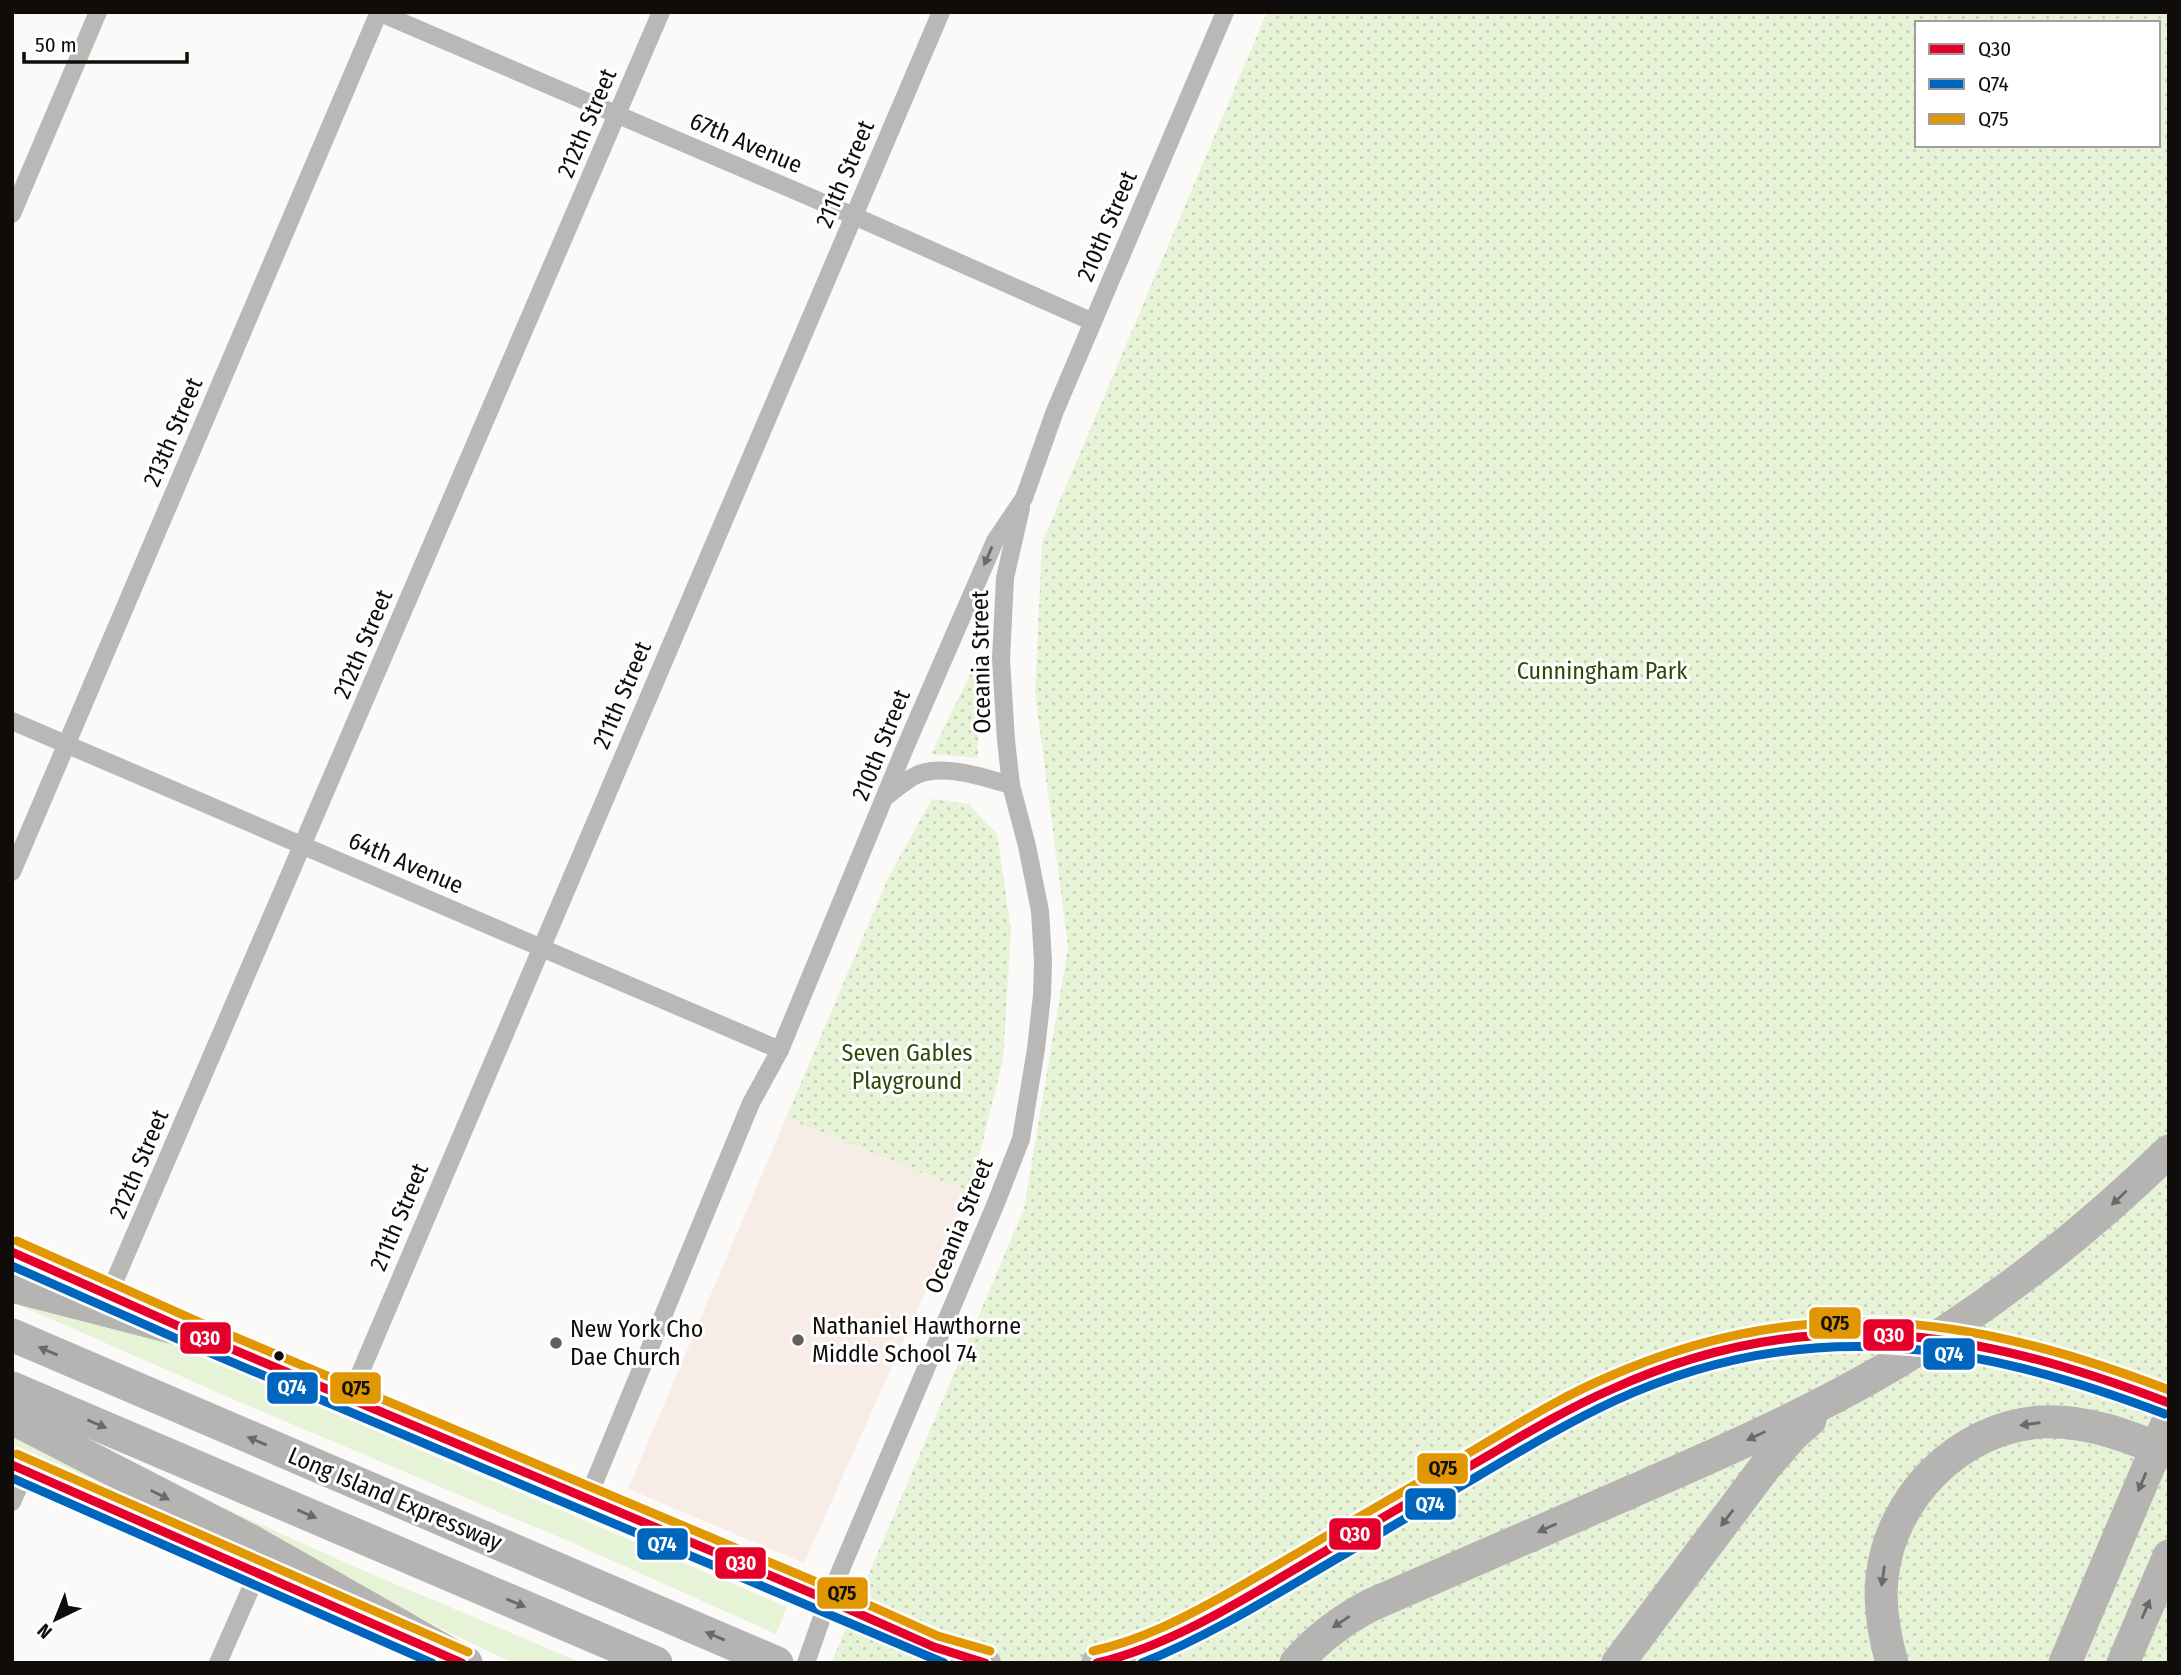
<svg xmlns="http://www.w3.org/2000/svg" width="2181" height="1675" font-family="'Fira Sans Condensed',sans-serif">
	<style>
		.built { fill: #f7ece6 }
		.grass { fill: #e7f3d7 }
		.park { fill: url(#park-dots); fill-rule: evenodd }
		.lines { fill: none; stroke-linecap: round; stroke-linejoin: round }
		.street { stroke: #b8b8b6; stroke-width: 18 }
		.secondary { stroke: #b8b6b5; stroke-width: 26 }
		.primary { stroke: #bbbab8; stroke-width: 30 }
		.highway { stroke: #b6b4b3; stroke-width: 33 }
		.bus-1-casing { stroke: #fff; stroke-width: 14 }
		.bus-2-casing { stroke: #fff; stroke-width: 14 }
		.bus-3-casing { stroke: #fff; stroke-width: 14 }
		.bus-1 { stroke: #e4002b; stroke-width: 9 }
		.bus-2 { stroke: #0065bd; stroke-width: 9 }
		.bus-3 { stroke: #e09701; stroke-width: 9 }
		.oneway { fill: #6c6b68 }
		.oneway2 { fill: #6b6866 }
		.poi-dot { fill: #635f5d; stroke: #fff; stroke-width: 2.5 }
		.bus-dot { fill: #100c09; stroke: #fff; stroke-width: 2.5 }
		.labels { text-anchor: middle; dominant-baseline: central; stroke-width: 6; stroke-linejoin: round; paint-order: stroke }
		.street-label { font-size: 24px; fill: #100c09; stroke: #fff }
		.park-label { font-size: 24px; fill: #31480b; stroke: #fff }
		.poi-label { font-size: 24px; fill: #100c09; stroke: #fff; text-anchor: start }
		.line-badge { stroke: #fff; stroke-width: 2.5 }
		.badge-label { font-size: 19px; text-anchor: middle; font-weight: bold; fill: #fff }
		.pale-badge-label { font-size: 19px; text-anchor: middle; font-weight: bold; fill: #111 }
	</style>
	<defs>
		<pattern id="park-dots" width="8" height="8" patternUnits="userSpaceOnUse" patternTransform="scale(1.75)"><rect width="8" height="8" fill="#e7f3d7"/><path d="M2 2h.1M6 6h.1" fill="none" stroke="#c5cfb7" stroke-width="1.8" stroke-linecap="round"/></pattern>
	</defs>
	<rect width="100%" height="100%" fill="#fcfaf9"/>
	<path class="built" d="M786,1118L970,1192L804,1563L628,1489Z"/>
	<g class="grass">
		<path d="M12,1302L158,1338L787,1607L776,1634L575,1544L242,1403Z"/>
		<path d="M12,1432L245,1552L12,1453Z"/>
		<path d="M193,1494L353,1566L582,1663H513L442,1629L184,1496Z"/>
	</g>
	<g class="park">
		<path d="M1267,12H2169V1663H831L1024,1209L1068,947L1035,693L1042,543ZM1917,23H2158V145H1917Z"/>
		<path d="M977,661L978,758L931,754Z"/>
		<path d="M932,799L969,804L997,834L1011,929L1003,1060L970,1192L786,1118L889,876Z"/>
	</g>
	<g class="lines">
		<g class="street">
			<path d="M378,12L854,216L1093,322"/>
			<path d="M12,214L98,12"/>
			<path d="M12,721L780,1050"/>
			<path d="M887,796C897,788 907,779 919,774C946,764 985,778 1011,785"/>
			<path d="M12,872L379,12"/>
			<path d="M109,1294L661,12"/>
			<path d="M349,1399L941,12"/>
			<path d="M587,1500L751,1103L780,1050L904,750L995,541L1024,498L1055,411L1225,12"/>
			<path d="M12,1502L26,1471"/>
			<path d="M218,1663L258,1572"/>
			<path d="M806,1663L828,1600L996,1203L1021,1139L1036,1049L1042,995L1043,961L1040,911L1027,846L1011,785L1006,740L1001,659L1005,578L1021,508"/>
		</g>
		<g class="secondary">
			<path d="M12,1252L142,1309"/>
			<path d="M12,1465L351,1613"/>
		</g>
		<g class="primary">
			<path d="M194,1333L828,1600L934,1647L986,1663"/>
			<path d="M1096,1663L1123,1657L1171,1638C1265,1588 1357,1532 1449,1479C1502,1448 1555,1415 1611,1389C1691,1353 1781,1332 1869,1333C1972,1335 2074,1365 2169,1403"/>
		</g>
		<g class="highway">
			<path d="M12,1286L194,1333"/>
			<path d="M12,1335L777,1663"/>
			<path d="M12,1388L656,1663"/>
			<path d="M12,1418L253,1542L466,1663"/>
			<path d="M1296,1663C1318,1638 1342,1620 1371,1605C1459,1567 1546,1529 1633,1491C1720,1453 1807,1415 1889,1367C1991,1306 2084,1234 2169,1151"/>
			<path d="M1618,1663L1765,1467L1793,1435L1810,1420"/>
			<path d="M1892,1663C1884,1635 1879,1608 1882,1578C1890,1498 1959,1428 2040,1422C2085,1419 2128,1436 2169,1453"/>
			<path d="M2065,1663L2169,1419"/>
			<path d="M2123,1663L2169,1556"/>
		</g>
		<g class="bus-1-casing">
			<g id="bus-1">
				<path d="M12,1252L194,1333L828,1600L934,1647L985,1663"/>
				<path d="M12,1465L462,1663"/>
				<path d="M1097,1663C1179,1644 1263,1587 1336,1545C1382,1518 1427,1492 1472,1465C1517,1439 1562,1411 1610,1390C1805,1300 1976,1329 2169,1403"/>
			</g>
		</g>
		<g class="bus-2-casing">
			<g id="bus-2">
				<path d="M12,1266L189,1344L944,1663"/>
				<path d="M12,1478L432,1663"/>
				<path d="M1142,1663C1214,1634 1281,1591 1348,1552C1391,1527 1434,1502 1478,1476C1522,1450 1567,1423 1614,1401C1805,1313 1975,1342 2165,1414"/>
			</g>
		</g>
		<g class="bus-3-casing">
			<g id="bus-3">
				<path d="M17,1241L199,1322L833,1589L938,1636L990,1651"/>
				<path d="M17,1454L468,1652"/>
				<path d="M1093,1651C1142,1640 1184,1618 1227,1594C1262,1574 1298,1553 1333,1532C1380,1505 1427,1478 1474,1450C1518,1424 1561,1397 1608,1377C1805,1290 1973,1315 2169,1390"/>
			</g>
		</g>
		<use href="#bus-1" class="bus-1"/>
		<use href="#bus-2" class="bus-2"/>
		<use href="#bus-3" class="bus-3"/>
	</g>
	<defs><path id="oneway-solid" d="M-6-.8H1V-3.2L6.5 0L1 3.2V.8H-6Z" transform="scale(1.75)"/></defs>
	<use class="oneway" href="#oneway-solid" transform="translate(988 556) rotate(113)"/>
	<g class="oneway2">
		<use href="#oneway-solid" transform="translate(2119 1198) rotate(137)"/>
		<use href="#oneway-solid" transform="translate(48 1351) rotate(-157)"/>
		<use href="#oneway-solid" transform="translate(97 1424) rotate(23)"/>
		<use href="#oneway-solid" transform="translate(2030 1424) rotate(172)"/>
		<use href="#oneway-solid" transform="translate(1756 1436) rotate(155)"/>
		<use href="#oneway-solid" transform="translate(257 1441) rotate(-157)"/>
		<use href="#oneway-solid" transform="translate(2142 1482) rotate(113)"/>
		<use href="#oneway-solid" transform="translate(160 1495) rotate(27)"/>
		<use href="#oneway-solid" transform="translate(307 1514) rotate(23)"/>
		<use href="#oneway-solid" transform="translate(1727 1518) rotate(127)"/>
		<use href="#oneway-solid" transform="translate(1547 1528) rotate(156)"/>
		<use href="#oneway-solid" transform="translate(1883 1576) rotate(98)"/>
		<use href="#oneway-solid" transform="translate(516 1603) rotate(23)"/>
		<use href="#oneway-solid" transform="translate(2146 1609) rotate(-67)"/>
		<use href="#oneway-solid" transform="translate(1341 1622) rotate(146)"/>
		<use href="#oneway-solid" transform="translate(715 1636) rotate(-157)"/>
	</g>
	<g class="poi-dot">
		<circle cx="798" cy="1340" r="7"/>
		<circle cx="556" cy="1343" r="7"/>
	</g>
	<circle class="bus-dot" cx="279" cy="1356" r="6"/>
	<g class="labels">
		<g class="street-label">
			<text transform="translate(587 123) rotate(-67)">212th Street</text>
			<text transform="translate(746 143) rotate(23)">67th Avenue</text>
			<text transform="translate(845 174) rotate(-67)">211th Street</text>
			<text transform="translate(1107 226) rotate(-67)">210th Street</text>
			<text transform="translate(173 432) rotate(-67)">213th Street</text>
			<text transform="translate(363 644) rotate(-67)">212th Street</text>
			<text transform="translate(981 662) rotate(-91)">Oceania Street</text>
			<text transform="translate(622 695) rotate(-67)">211th Street</text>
			<text transform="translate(881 745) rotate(-68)">210th Street</text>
			<text transform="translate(406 863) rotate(23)">64th Avenue</text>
			<text transform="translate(139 1164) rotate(-67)">212th Street</text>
			<text transform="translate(399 1217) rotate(-67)">211th Street</text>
			<text transform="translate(959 1226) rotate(-68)">Oceania Street</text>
			<text transform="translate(395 1499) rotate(23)">Long Island Expressway</text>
		</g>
		<g class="park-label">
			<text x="1602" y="671">Cunningham Park</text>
			<text x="907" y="1053">Seven Gables<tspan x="907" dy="28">Playground</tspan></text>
		</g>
		<g class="poi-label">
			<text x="812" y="1326">Nathaniel Hawthorne<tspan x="812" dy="28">Middle School 74</tspan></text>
			<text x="570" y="1329">New York Cho<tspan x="570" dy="28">Dae Church</tspan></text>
		</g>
	</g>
	<g class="line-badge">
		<rect x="1808" y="1306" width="54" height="34" rx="7" fill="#e09701"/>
		<rect x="1862" y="1318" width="53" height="34" rx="7" fill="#e4002b"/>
		<rect x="179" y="1321" width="53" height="34" rx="7" fill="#e4002b"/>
		<rect x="1922" y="1337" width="54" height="34" rx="7" fill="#0065bd"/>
		<rect x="266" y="1371" width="53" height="34" rx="7" fill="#0065bd"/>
		<rect x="329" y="1371" width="53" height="34" rx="7" fill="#e09701"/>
		<rect x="1416" y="1452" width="53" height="33" rx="7" fill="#e09701"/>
		<rect x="1404" y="1487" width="53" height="34" rx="7" fill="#0065bd"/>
		<rect x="1328" y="1517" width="54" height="34" rx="7" fill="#e4002b"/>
		<rect x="636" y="1527" width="53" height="34" rx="7" fill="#0065bd"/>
		<rect x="714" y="1546" width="53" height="34" rx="7" fill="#e4002b"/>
		<rect x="816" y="1576" width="53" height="34" rx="7" fill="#e09701"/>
	</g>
	<g class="badge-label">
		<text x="1889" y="1342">Q30</text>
		<text x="205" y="1345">Q30</text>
		<text x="1949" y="1361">Q74</text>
		<text x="292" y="1394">Q74</text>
		<text x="1430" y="1511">Q74</text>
		<text x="1355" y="1541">Q30</text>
		<text x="662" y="1551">Q74</text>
		<text x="741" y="1570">Q30</text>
	</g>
	<g class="pale-badge-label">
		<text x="1835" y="1330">Q75</text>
		<text x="356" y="1395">Q75</text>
		<text x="1443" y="1475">Q75</text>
		<text x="842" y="1600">Q75</text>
	</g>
	<rect width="2181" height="1675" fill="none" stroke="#100c09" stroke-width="28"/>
	<rect x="1915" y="21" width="245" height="126" fill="#ffffff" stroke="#9f9e9d" stroke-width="2"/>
	<rect x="1929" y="44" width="35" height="10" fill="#e4002b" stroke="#9f9e9d" stroke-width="2"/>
	<text x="1978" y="56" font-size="21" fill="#100c09">Q30</text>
	<rect x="1929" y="79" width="35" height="10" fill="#0065bd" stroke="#9f9e9d" stroke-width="2"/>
	<text x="1978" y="91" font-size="21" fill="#100c09">Q74</text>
	<rect x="1929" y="114" width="35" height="10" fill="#e09701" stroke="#9f9e9d" stroke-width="2"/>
	<text x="1978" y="126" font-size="21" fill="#100c09">Q75</text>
	<g transform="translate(56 1619) rotate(223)" stroke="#ffffff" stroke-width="5" paint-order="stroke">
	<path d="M0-5L12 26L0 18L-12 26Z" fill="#100c09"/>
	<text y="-10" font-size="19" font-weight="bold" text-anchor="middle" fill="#100c09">N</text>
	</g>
	<path d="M24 52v10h163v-10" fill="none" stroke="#100c09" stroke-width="3.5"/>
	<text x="35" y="52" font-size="21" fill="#100c09" stroke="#ffffff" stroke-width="5" paint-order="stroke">50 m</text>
</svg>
